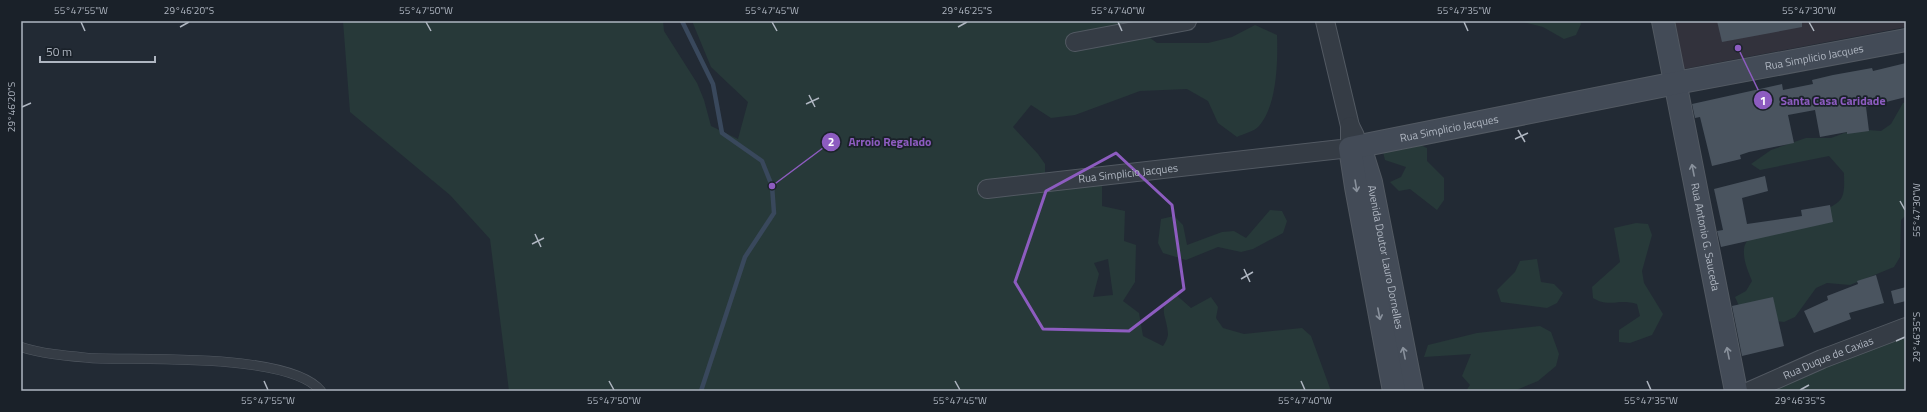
<svg xmlns="http://www.w3.org/2000/svg" width="1927" height="412" font-family="'Titillium Web',sans-serif">
	<style>
		.medical { fill: #32323c }
		.green { fill: #273939; fill-rule: evenodd }
		.lines { fill: none; stroke-linecap: round; stroke-linejoin: round }
		.stream { stroke: #39485c; stroke-width: 4.5 }
		.building { fill: #4a545f }
		.lane-casing { stroke: #525962; stroke-width: 10 }
		.street-casing { stroke: #525962; stroke-width: 20 }
		.secondary-casing { stroke: #525962; stroke-width: 24 }
		.lane { stroke: #353c45; stroke-width: 9 }
		.street { stroke: #353c45; stroke-width: 18 }
		.secondary { stroke: #434b57; stroke-width: 22 }
		.oneway { stroke: #89919c }
		.marked { fill: none; stroke: #8d5cc0; stroke-width: 3; stroke-linejoin: round }
		.ticks { fill: none; stroke: #afb6c1; stroke-width: 1.5 }
		.labels { text-anchor: middle; dominant-baseline: central; stroke-width: 3.5; stroke-linejoin: round; paint-order: stroke }
		.street-label { font-size: 11px; fill: #afb6c1; stroke: #1a2129 }
		.leader { fill: none; stroke: #8d5cc0; stroke-width: 1.5 }
		.callout-dot { fill: #8d5cc0; stroke: #1a2129; stroke-width: 1.5 }
		.mark-label { font-size: 12px; text-anchor: middle; font-weight: bold; fill: #fff }
		.callout-label { font-size: 12px; text-anchor: middle; font-weight: bold; fill: #8d5cc0; stroke: #1a2129; stroke-width: 3.5; stroke-linejoin: round; paint-order: stroke }
		.neatline { fill: none; stroke: #afb6c1; stroke-width: 1.5 }
		.ticks-label { font-size: 10px; text-anchor: middle; fill: #afb6c1 }
	</style>
	<rect width="100%" height="100%" fill="#222a34"/>
	<path class="medical" d="M1675,21H1906V27L1684,69Z"/>
	<g class="green">
		<path d="M343,21H663L664,31L697,83L704,100L711,126L738,139L748,102L711,67L692,21H1134L1138,29L1157,43H1208L1232,37L1255,25L1277,35C1278,61 1277,106 1259,126C1255,131 1243,134 1237,137L1218,123L1208,101L1187,89L1140,91L1075,115L1051,118L1031,105L1013,127L1038,154L1045,164V176L1102,183V206L1125,211L1124,241L1136,245L1135,282L1123,301L1139,313L1143,336L1163,346C1165,343 1168,338 1168,334C1167,315 1156,309 1174,293L1191,308L1211,297L1218,307L1216,318L1223,328L1244,334L1302,328L1311,336L1331,391H509L490,239L450,195L350,112ZM1108,259L1113,295L1093,297L1099,274L1094,263Z"/>
		<path d="M1519,21H1580L1581,24L1576,35L1564,39L1543,27Z"/>
		<path d="M1906,102V215L1901,220L1900,257L1894,267L1850,285L1827,283L1816,288L1795,317L1784,322L1761,319L1740,308L1735,297L1746,291L1752,281C1748,271 1743,260 1744,249C1748,218 1831,220 1842,197C1845,191 1844,180 1844,173L1829,156L1760,170L1751,164L1771,150L1806,138H1831L1855,129L1881,131L1891,124L1903,103Z"/>
		<path d="M1416,143L1427,148V161L1444,178V200L1437,210L1410,189L1399,191L1390,182L1401,177L1406,167L1385,160L1382,148Z"/>
		<path d="M1270,210L1282,211L1287,221L1283,233L1253,249L1241,252L1218,247L1186,260L1163,253L1158,243L1161,219L1174,216L1183,225L1187,245L1222,232L1234,231L1246,238Z"/>
		<path d="M1636,223L1648,224L1652,235L1642,271L1644,283L1663,314L1652,335L1630,343L1619,342V330L1640,316L1637,304C1618,298 1609,308 1593,298L1592,287L1620,262L1614,228Z"/>
		<path d="M1537,259L1541,282L1554,284L1563,293L1557,303L1547,308L1501,302L1497,290L1515,272L1520,261Z"/>
		<path d="M1540,326L1551,332L1559,354L1556,366L1538,381L1514,391H1466L1470,385L1462,376L1471,354L1424,357L1428,345L1477,333Z"/>
		<path d="M1906,334V391H1769L1887,339Z"/>
	</g>
	<g class="lines">
		<path class="stream" d="M682,21L713,84L722,133L762,161L772,186L774,213L745,257L701,391"/>
	</g>
	<g class="building">
		<path d="M1717,21H1802V27L1722,42Z"/>
		<path d="M1906,63V97L1866,107L1869,131L1847,134V132L1820,137L1815,110L1788,115L1794,143L1749,152L1740,155L1741,159L1712,166L1700,117L1695,118L1692,104L1782,84L1783,90L1813,84L1812,80L1833,75L1872,68L1873,71Z"/>
		<path d="M1765,176L1768,191L1742,198L1747,224L1802,216L1801,210L1830,205L1833,222L1721,247L1717,231L1723,230L1714,189Z"/>
		<path d="M1876,275L1884,303L1849,313L1851,319L1814,333L1804,311L1828,300L1827,296L1858,284L1857,281Z"/>
		<path d="M1906,287V301L1894,304L1891,291Z"/>
		<path d="M1773,297L1784,346L1742,356L1732,306Z"/>
	</g>
	<g class="lines">
		<g class="lane-casing">
			<path id="lane" d="M21,347C42,354 68,356 90,358C140,361 289,352 321,391"/>
		</g>
		<g class="street-casing">
			<g id="street">
				<path d="M1325,21L1350,126L1355,136"/>
				<path d="M1075,42L1187,21"/>
				<path id="s1" d="M987,189L1350,148V126"/>
				<path id="s2" d="M1750,391L1822,359L1906,327"/>
			</g>
		</g>
		<g class="secondary-casing">
			<g id="secondary">
				<path id="s3" d="M1663,21L1736,391"/>
				<path id="s4" d="M1361,150L1371,182L1412,391"/>
				<path id="s5" d="M1394,391L1356,187L1350,148L1676,83L1906,40"/>
			</g>
		</g>
		<use href="#lane" class="lane"/>
		<use href="#street" class="street"/>
		<use href="#secondary" class="secondary"/>
	</g>
	<defs><path id="oneway-shaft" d="M-6 0H5M1.5-3L5.5 0L1.5 3" fill="none" stroke-width="1.6" stroke-linecap="round" stroke-linejoin="round"/></defs>
	<g class="oneway">
		<use href="#oneway-shaft" transform="translate(1693 170) rotate(-101)"/>
		<use href="#oneway-shaft" transform="translate(1356 186) rotate(81)"/>
		<use href="#oneway-shaft" transform="translate(1379 314) rotate(79)"/>
		<use href="#oneway-shaft" transform="translate(1404 353) rotate(-101)"/>
		<use href="#oneway-shaft" transform="translate(1728 353) rotate(-101)"/>
	</g>
	<path class="marked" d="M1116,153L1172,205L1184,289L1129,331L1043,329L1015,282L1046,191Z"/>
	<path class="ticks" d="M81,22L85,31M426,22L431,31M772,22L777,31M1118,22L1122,31M1464,22L1468,31M1809,22L1814,31M180,27L189,22M958,27L967,22M809,95L815,107M806,104L819,98M22,107L31,103M1518,130L1525,142M1515,139L1528,133M1900,201L1905,210M535,234L541,247M532,244L544,238M1244,269L1250,282M1241,279L1253,272M1896,341L1905,337M264,381L268,390M609,381L614,390M955,381L960,390M1301,381L1305,390M1647,381L1651,390M1800,390L1809,385"/>
	<g class="labels">
		<g class="street-label">
			<text stroke="none"><textPath href="#s5" startOffset="720">Rua Simplicio Jacques</textPath></text>
			<text stroke="none"><textPath href="#s5" startOffset="348">Rua Simplicio Jacques</textPath></text>
			<text stroke="none"><textPath href="#s1" startOffset="142">Rua Simplicio Jacques</textPath></text>
			<text stroke="none"><textPath href="#s3" startOffset="220">Rua Antonio G. Sauceda</textPath></text>
			<text stroke="none"><textPath href="#s4" startOffset="110">Avenida Doutor Lauro Dornelles</textPath></text>
			<text stroke="none"><textPath href="#s2" startOffset="85">Rua Duque de Caxias</textPath></text>
		</g>
	</g>
	<path class="leader" d="M1738 48L1763 100M772 186L831 142"/>
	<g class="callout-dot">
		<circle cx="1738" cy="48" r="4"/>
		<circle cx="772" cy="186" r="4"/>
		<circle cx="1763" cy="100" r="10"/>
		<circle cx="831" cy="142" r="10"/>
	</g>
	<g class="mark-label">
		<text x="1763" y="105">1</text>
		<text x="831" y="146">2</text>
	</g>
	<g class="callout-label">
		<text x="1833" y="105">Santa Casa Caridade</text>
		<text x="890" y="146">Arroio Regalado</text>
	</g>
	<rect width="1927" height="412" fill="none" stroke="#1a2129" stroke-width="44"/>
	<path d="M40 56v6h115v-6" fill="none" stroke="#afb6c1" stroke-width="2"/>
	<text x="46" y="56" font-size="12" fill="#afb6c1" stroke="#1a2129" stroke-width="3" paint-order="stroke">50 m</text>
	<rect x="22" y="22" width="1883" height="368" class="neatline"/>
	<g class="ticks-label">
		<text x="81" y="14">55°47'55"W</text>
		<text x="189" y="14">29°46'20"S</text>
		<text x="426" y="14">55°47'50"W</text>
		<text x="772" y="14">55°47'45"W</text>
		<text x="967" y="14">29°46'25"S</text>
		<text x="1118" y="14">55°47'40"W</text>
		<text x="1464" y="14">55°47'35"W</text>
		<text x="1809" y="14">55°47'30"W</text>
		<text transform="translate(11 107) rotate(-90)" y="4">29°46'20"S</text>
		<text transform="translate(1916 210) rotate(-90)" y="4">55°47'30"W</text>
		<text transform="translate(1916 337) rotate(-90)" y="4">29°46'35"S</text>
		<text x="268" y="404">55°47'55"W</text>
		<text x="614" y="404">55°47'50"W</text>
		<text x="960" y="404">55°47'45"W</text>
		<text x="1305" y="404">55°47'40"W</text>
		<text x="1651" y="404">55°47'35"W</text>
		<text x="1800" y="404">29°46'35"S</text>
	</g>
</svg>
